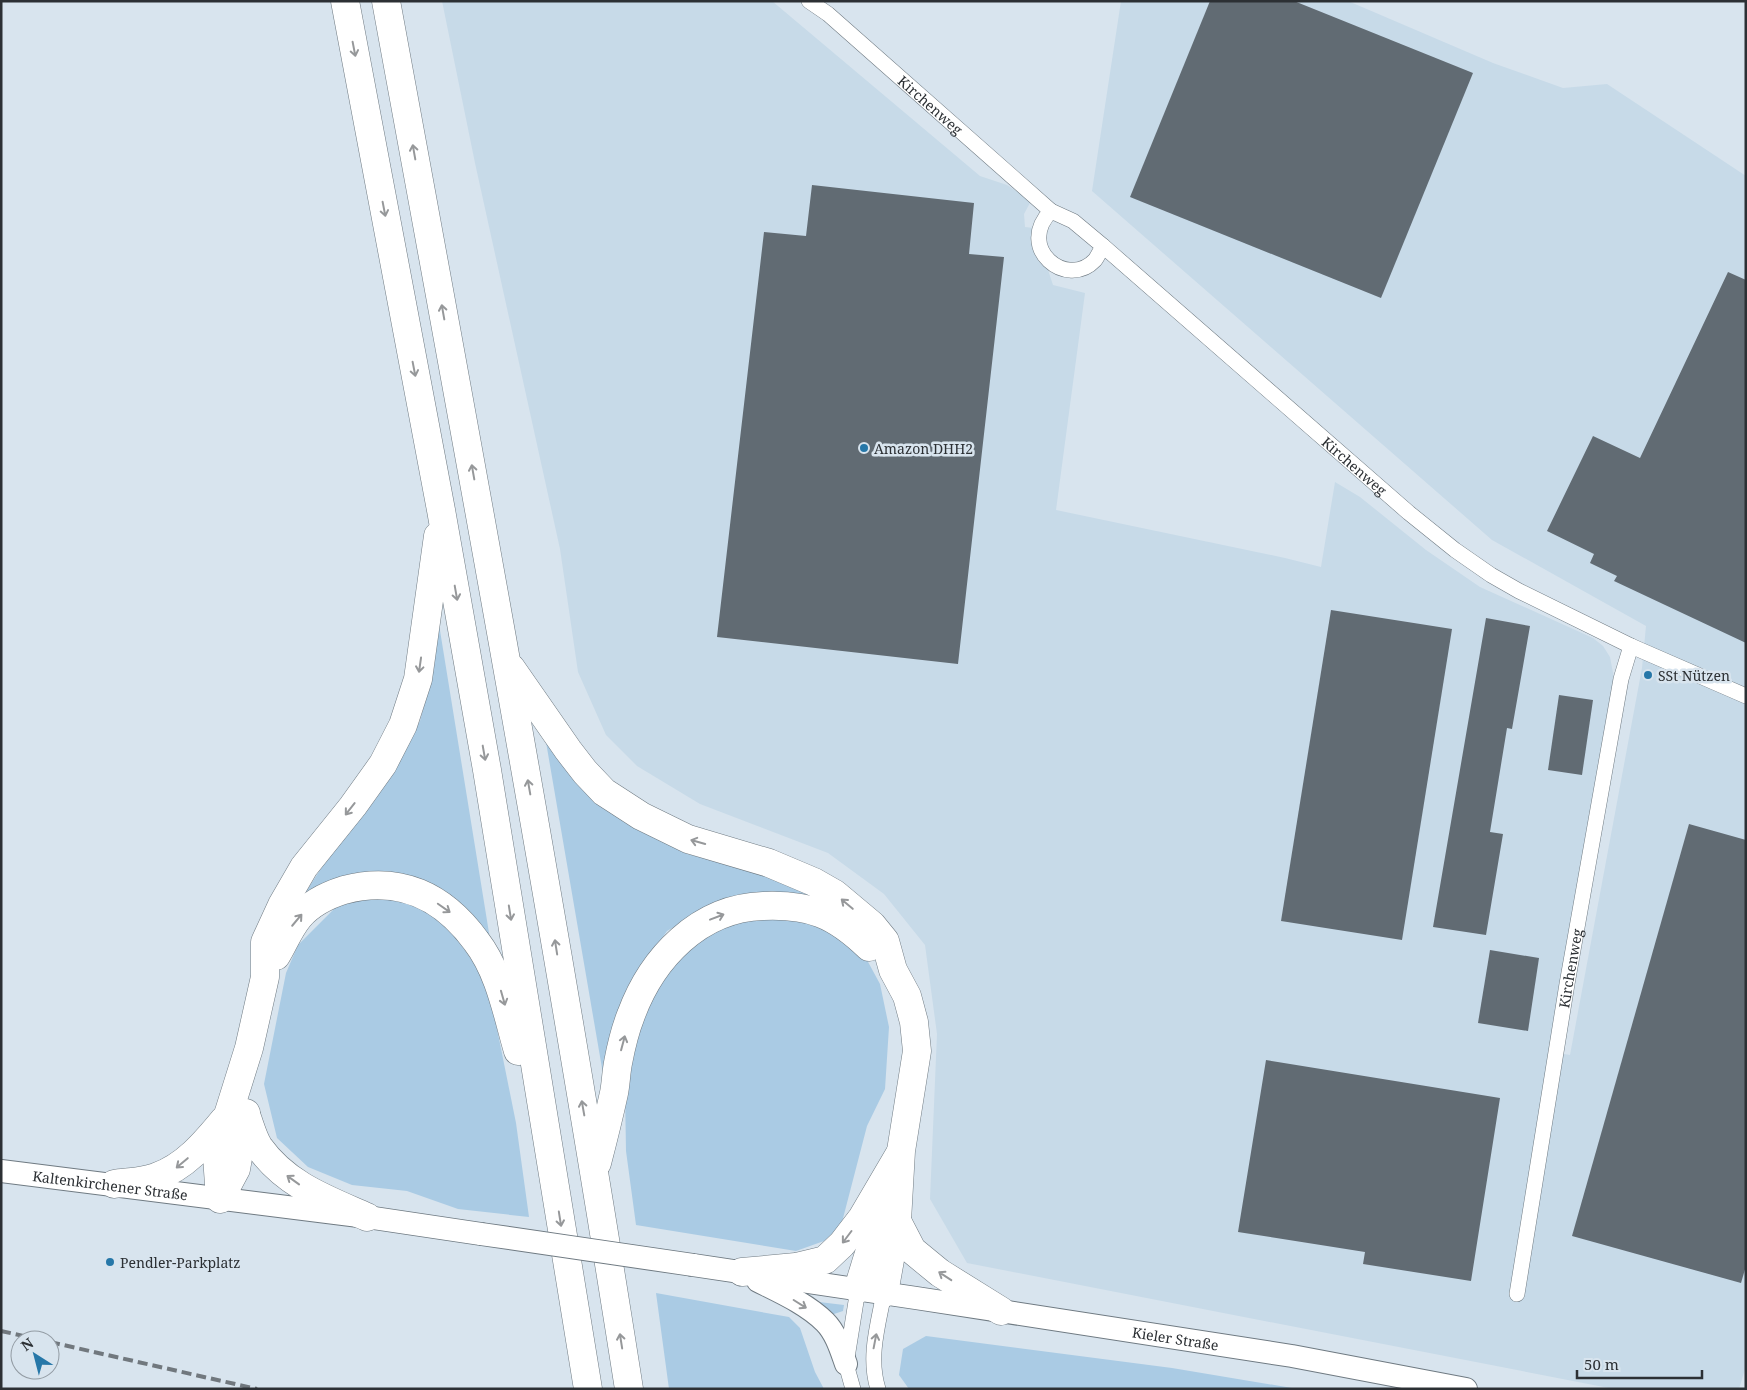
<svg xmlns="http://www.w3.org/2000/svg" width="1747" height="1390" font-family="'Noto Serif',serif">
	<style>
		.built { fill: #c7dae8 }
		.green { fill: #aacbe4 }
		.building { fill: #616b73 }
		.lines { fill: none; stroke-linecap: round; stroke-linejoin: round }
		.street-casing { stroke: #6f7a82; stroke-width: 16 }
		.secondary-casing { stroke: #6f7a82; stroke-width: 24 }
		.highway-casing { stroke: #6f7a82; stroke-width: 29 }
		.street { stroke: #fff; stroke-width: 15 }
		.secondary { stroke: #fff; stroke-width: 22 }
		.highway { stroke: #fff; stroke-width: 28 }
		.rail { stroke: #71787e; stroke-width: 4; stroke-dasharray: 10 5; stroke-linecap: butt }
		.secondary-bridge-casing { stroke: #6f7a82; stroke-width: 24; stroke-linecap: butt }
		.secondary-bridge { stroke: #fff; stroke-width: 22 }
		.oneway { stroke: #96989a }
		.poi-dot { fill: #2677a8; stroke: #d8e4ee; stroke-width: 2 }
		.labels { text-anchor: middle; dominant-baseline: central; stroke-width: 5; stroke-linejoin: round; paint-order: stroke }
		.street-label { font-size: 14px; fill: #2c3034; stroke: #d8e4ee }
		.poi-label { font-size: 14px; fill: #2c3034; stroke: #d8e4ee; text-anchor: start }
	</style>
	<rect width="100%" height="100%" fill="#d8e4ee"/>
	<path class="built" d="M442,1H772L980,176L1007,185L1031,201L1024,214L1025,227L1034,228L1053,285L1085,293L1056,510L1285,558L1321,567L1335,482L1360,497L1426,550L1480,587L1593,638L1603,646L1610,657L1614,678L1552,1052L1570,1055L1642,668L1646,626L1492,540L1092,191L1121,1H1348L1493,63L1563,88L1607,84L1746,176V1366L1739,1389H1614L967,1263L930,1199L937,1034L925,945L884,894L828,853L700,804L637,766L606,735L578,672L560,549L475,163Z"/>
	<g class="green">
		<path d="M437,612L490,939L405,875L301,899L332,852L375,800L420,721L434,668Z"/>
		<path d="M546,742L586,788L624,822L687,854L774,874L820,894L819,901L772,891L710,906L667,931L627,988L603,1074Z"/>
		<path d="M386,895L423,907L449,927L488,984L516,1123L529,1217L458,1209L407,1191L352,1185L308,1167L277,1138L264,1084L286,973L298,945L339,904Z"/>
		<path d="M749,919L796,920L832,932L867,960L880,984L889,1027L885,1089L867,1126L841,1226L824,1241L796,1251L636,1225L626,1151L625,1091L635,1042L659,984L687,950L713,927Z"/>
		<path d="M656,1293L789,1317L800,1328L815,1372L824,1389H669Z"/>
		<path d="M819,1302L844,1305L843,1311L831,1315L818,1303Z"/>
		<path d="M926,1336L1172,1368L1298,1389H909L899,1375L903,1349Z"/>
	</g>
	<g class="building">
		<path d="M1210,1H1294L1473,73L1381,298L1130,197Z"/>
		<path d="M812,185L974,203L969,254L1004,257L958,664L717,637L764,232L806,236Z"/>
		<path d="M1728,272L1746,280V643L1614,581L1617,576L1590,563L1594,554L1547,531L1593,436L1640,458Z"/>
		<path d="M1331,610L1452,629L1402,940L1281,921Z"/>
		<path d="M1486,618L1530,626L1512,729L1507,728L1490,832L1503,834L1486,935L1433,927Z"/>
		<path d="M1559,695L1593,700L1582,775L1548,770Z"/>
		<path d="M1689,824L1746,840V1266L1741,1283L1572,1236Z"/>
		<path d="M1490,950L1539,958L1528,1031L1478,1023Z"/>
		<path d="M1266,1060L1500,1098L1471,1281L1363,1264L1365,1252L1238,1232Z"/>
	</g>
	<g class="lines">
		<g class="street-casing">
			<g id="street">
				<path id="s1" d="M809,1L828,14L1051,211"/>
				<path d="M1051,211L1073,221L1103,246C1100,251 1098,256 1095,260C1067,290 1015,248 1051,211Z"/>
				<path id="s2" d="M1103,246L1409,513L1455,550L1491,575L1519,591L1631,646L1746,696"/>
				<path id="s3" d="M1517,1294L1567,984L1621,679L1631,646"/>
				<path d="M853,1389L846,1364L858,1289"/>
				<path d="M878,1389C868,1357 878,1325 884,1293"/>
			</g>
		</g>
		<g class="secondary-casing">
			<g id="secondary">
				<path id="s4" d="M1,1171L367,1217L481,1234"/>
				<path id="s5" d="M693,1265L916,1298L1292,1356L1466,1389"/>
				<path d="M758,1281C780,1292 807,1304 825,1322C836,1333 841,1350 846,1364"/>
			</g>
		</g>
		<g class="highway-casing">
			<g id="highway">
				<path d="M345,1L441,510L487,770L588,1389"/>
				<path d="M386,1C471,463 556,925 629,1389"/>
				<path d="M511,668L568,750L585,772L604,792L641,816L688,839L769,863L814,882L835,894L872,925L885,941L893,970L907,996L914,1022L917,1051L901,1151L897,1221L884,1293"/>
				<path d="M276,956C284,943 289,929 299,917C311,903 328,895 344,890C400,875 443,896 476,941C500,972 507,1014 518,1051"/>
				<path d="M246,1115C250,1125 253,1138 259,1147C286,1185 326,1199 367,1217"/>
				<path d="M597,1163C603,1140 609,1116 614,1093C616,1083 616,1073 618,1063C621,1047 625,1030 631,1015C652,958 699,908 763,906C810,904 835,914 869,947"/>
				<path d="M114,1184C127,1182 143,1182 156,1177C185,1167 205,1143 224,1120"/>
				<path d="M221,1197L236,1169L246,1113"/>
				<path d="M220,1199L217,1156L228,1115L249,1048L265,977V942L282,905L304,867L353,806L383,764L403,725L418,679L438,536"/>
				<path d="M897,1221L912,1250L940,1273L1001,1311"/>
				<path d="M742,1272L796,1267L825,1260L842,1244L862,1218L899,1155"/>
				<path d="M858,1289L886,1198"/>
			</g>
		</g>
		<use href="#street" class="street"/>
		<use href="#secondary" class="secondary"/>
		<use href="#highway" class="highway"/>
		<g class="rail">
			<path d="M1,1331L42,1340"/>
			<path d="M50,1342L257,1389"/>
		</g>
		<g class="secondary-bridge-casing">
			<path id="secondary-bridge" d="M481,1234L693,1265"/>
		</g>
		<use href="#secondary-bridge" class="secondary-bridge"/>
	</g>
	<defs><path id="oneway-shaft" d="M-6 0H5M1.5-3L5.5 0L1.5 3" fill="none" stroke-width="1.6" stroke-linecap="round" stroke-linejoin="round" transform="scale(1.25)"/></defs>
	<g class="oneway">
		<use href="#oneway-shaft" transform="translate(354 49) rotate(79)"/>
		<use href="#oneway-shaft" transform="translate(414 152) rotate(-100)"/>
		<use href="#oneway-shaft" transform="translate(384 209) rotate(79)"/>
		<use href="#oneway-shaft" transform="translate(443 312) rotate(-100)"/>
		<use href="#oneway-shaft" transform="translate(414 369) rotate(79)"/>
		<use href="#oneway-shaft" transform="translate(473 472) rotate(-100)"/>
		<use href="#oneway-shaft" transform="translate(456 593) rotate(80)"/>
		<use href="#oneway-shaft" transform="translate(420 665) rotate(98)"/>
		<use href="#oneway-shaft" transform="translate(484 753) rotate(80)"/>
		<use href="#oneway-shaft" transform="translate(529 787) rotate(-100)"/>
		<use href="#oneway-shaft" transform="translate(350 809) rotate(128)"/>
		<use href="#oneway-shaft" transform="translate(698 842) rotate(-164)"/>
		<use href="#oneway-shaft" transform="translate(847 904) rotate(-140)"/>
		<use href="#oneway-shaft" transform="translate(444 908) rotate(35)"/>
		<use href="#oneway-shaft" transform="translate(510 913) rotate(81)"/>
		<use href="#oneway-shaft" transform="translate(717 917) rotate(-21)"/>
		<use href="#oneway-shaft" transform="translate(297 920) rotate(-50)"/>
		<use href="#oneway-shaft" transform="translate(556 947) rotate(-99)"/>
		<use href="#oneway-shaft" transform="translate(503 998) rotate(74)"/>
		<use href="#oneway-shaft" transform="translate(623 1043) rotate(-75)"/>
		<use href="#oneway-shaft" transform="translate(583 1108) rotate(-100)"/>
		<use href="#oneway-shaft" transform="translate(182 1163) rotate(140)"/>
		<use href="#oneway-shaft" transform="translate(293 1180) rotate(-144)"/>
		<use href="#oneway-shaft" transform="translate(560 1219) rotate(81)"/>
		<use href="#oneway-shaft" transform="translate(847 1237) rotate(127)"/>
		<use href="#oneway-shaft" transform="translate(945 1276) rotate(-147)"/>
		<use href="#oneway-shaft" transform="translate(800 1304) rotate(32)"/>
		<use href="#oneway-shaft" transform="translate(621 1341) rotate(-99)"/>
		<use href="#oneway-shaft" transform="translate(875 1341) rotate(-79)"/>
	</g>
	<g class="poi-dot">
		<circle cx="864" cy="448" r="5"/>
		<circle cx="1648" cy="675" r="5"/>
		<circle cx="110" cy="1262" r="5"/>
	</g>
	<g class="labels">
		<g class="street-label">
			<text stroke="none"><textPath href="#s1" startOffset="160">Kirchenweg</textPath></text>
			<text stroke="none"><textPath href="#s2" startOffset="334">Kirchenweg</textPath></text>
			<text stroke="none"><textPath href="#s3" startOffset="330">Kirchenweg</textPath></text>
			<text stroke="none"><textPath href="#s4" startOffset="110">Kaltenkirchener Straße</textPath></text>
			<text stroke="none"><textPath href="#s5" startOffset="488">Kieler Straße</textPath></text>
		</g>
		<g class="poi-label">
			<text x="874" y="448">Amazon DHH2</text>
			<text x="1658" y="675">SSt Nützen</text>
			<text x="120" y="1262">Pendler-Parkplatz</text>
		</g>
	</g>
	<rect width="1747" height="1390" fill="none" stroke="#2c3034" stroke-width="5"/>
	<g transform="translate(35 1355) rotate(324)"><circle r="24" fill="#d8e4ee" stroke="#939ca4"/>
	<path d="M0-4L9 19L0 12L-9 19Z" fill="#2677a8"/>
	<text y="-8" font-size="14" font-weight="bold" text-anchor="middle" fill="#2c3034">N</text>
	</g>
	<path d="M1577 1370v8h125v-8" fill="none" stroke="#2c3034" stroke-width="2.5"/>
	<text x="1584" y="1370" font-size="15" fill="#2c3034" stroke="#d8e4ee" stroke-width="4" paint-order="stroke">50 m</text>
</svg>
